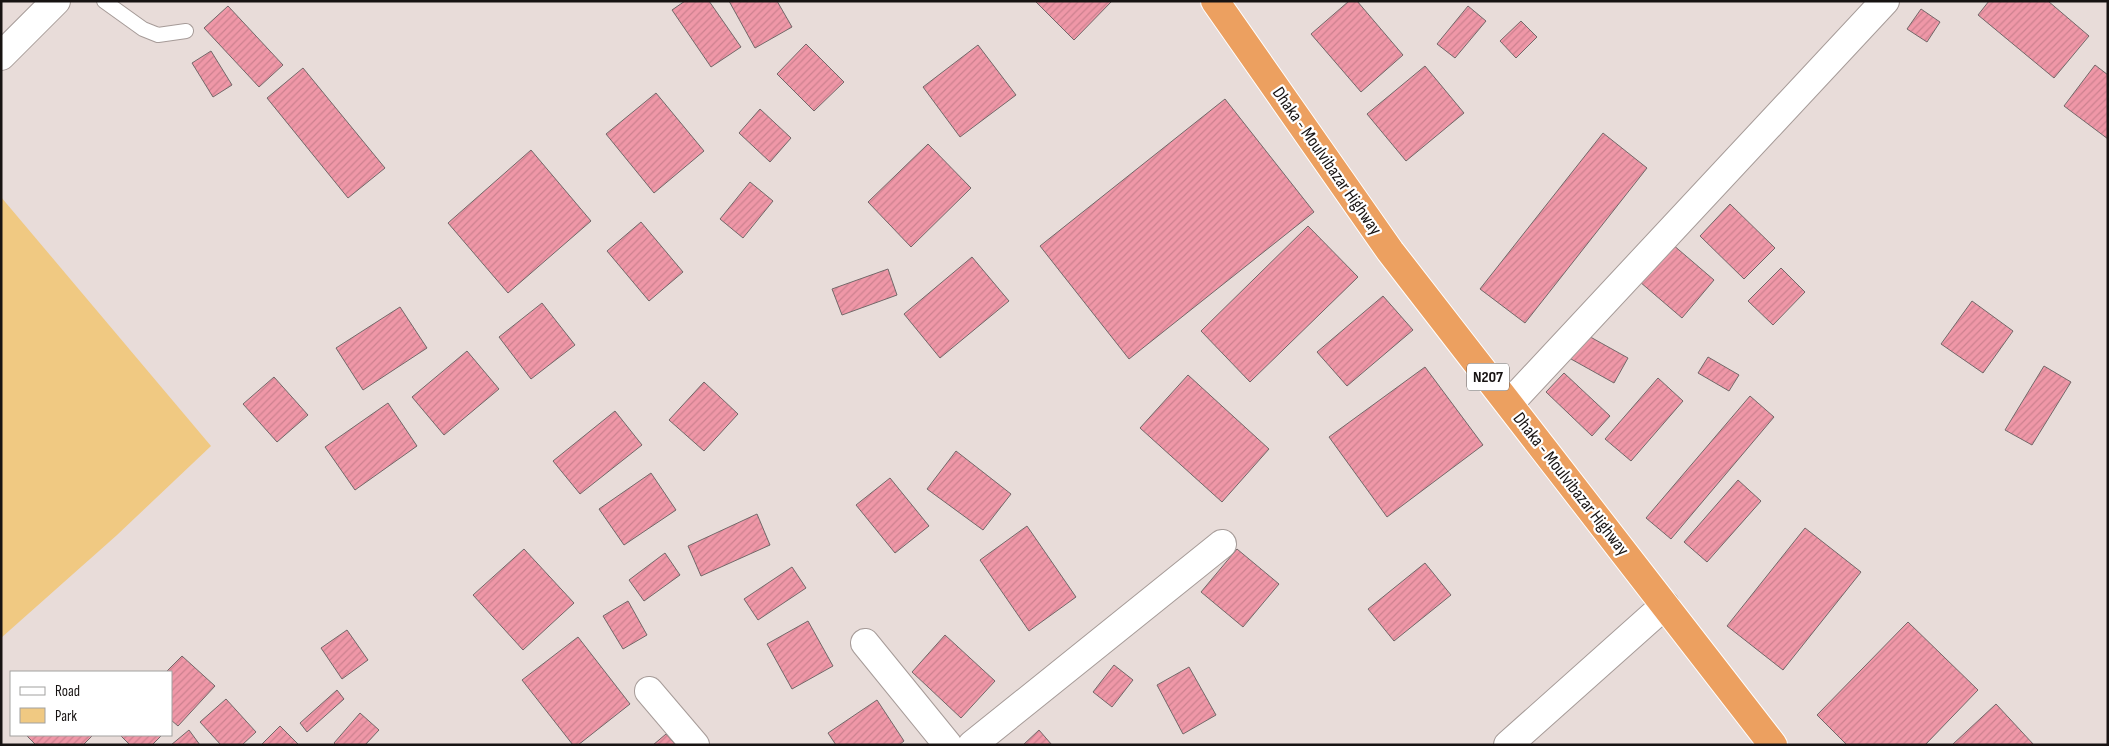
<svg xmlns="http://www.w3.org/2000/svg" width="2109" height="746" font-family="'Sofia Sans Condensed',sans-serif">
	<style>
		.green { fill: #f0c982 }
		.building { fill: url(#building-hatch); stroke: #736869 }
		.lines { fill: none; stroke-linecap: round; stroke-linejoin: round }
		.service-casing { stroke: #a69b98; stroke-width: 16 }
		.minor-casing { stroke: #a69b98; stroke-width: 30 }
		.trunk-casing { stroke: #fff; stroke-width: 30 }
		.service { stroke: #fff; stroke-width: 14 }
		.minor { stroke: #fff; stroke-width: 28 }
		.trunk { stroke: #eca060; stroke-width: 28 }
		.labels { text-anchor: middle; dominant-baseline: central; stroke-width: 4.5; stroke-linejoin: round; paint-order: stroke }
		.shield { fill: #fff; stroke: #5d5a59; stroke-width: 1 }
		.shield-label { font-size: 16px; font-weight: bold; fill: #171312 }
		.street-label { font-size: 18px; fill: #171312; stroke: #fff }
	</style>
	<defs>
		<pattern id="building-hatch" width="6" height="6" patternUnits="userSpaceOnUse" patternTransform="scale(1.25)"><rect width="6" height="6" fill="#ef97a7"/><path d="M-1 1l2-2M0 6l6-6M5 7l2-2" fill="none" stroke="#cc818f"/></pattern>
	</defs>
	<rect width="100%" height="100%" fill="#e8dcd9"/>
	<path class="green" d="M1,197L211,446L117,535L1,638Z"/>
	<g class="building">
		<path d="M685,1H709L741,47L711,67L672,10Z"/>
		<path d="M729,1H777L792,27L755,48Z"/>
		<path d="M1035,1H1112L1074,40Z"/>
		<path d="M1349,1H1357L1403,55L1361,92L1311,34Z"/>
		<path d="M1989,1H2048L2089,36L2054,78L1978,15Z"/>
		<path d="M228,6L283,65L259,87L204,28Z"/>
		<path d="M1468,6L1486,21L1455,58L1437,44Z"/>
		<path d="M1921,9L1940,22L1927,42L1907,29Z"/>
		<path d="M1521,21L1537,37L1516,58L1500,41Z"/>
		<path d="M806,44L844,82L814,111L777,74Z"/>
		<path d="M978,45L1016,95L960,137L923,87Z"/>
		<path d="M211,51L232,85L213,97L192,63Z"/>
		<path d="M2095,65L2108,75V139L2064,106Z"/>
		<path d="M1425,66L1464,113L1406,161L1367,114Z"/>
		<path d="M303,68L385,168L348,198L267,98Z"/>
		<path d="M656,93L704,151L654,193L606,134Z"/>
		<path d="M1225,99L1314,212L1129,359L1040,246Z"/>
		<path d="M760,109L791,138L770,162L739,133Z"/>
		<path d="M1603,133L1647,168L1525,323L1480,289Z"/>
		<path d="M928,144L971,188L911,247L868,202Z"/>
		<path d="M531,150L591,221L508,293L448,223Z"/>
		<path d="M750,182L773,201L743,238L720,219Z"/>
		<path d="M1730,204L1775,248L1744,279L1700,236Z"/>
		<path d="M641,222L683,272L649,301L607,251Z"/>
		<path d="M1308,226L1358,277L1250,382L1201,331Z"/>
		<path d="M1672,244L1714,280L1682,318L1640,282Z"/>
		<path d="M972,257L1009,301L940,358L904,314Z"/>
		<path d="M1781,268L1805,292L1773,325L1748,301Z"/>
		<path d="M888,269L897,295L842,315L832,289Z"/>
		<path d="M1383,296L1413,330L1347,386L1317,352Z"/>
		<path d="M1972,301L2013,331L1983,373L1941,344Z"/>
		<path d="M542,303L575,345L531,379L499,337Z"/>
		<path d="M400,307L427,348L363,390L336,348Z"/>
		<path d="M1585,334L1628,358L1614,383L1571,359Z"/>
		<path d="M467,351L499,389L444,435L412,397Z"/>
		<path d="M1708,357L1739,375L1729,391L1698,373Z"/>
		<path d="M2044,366L2071,382L2032,445L2005,430Z"/>
		<path d="M1425,367L1483,445L1387,517L1329,437Z"/>
		<path d="M1564,373L1610,416L1592,436L1546,392Z"/>
		<path d="M1188,375L1269,449L1222,502L1140,428Z"/>
		<path d="M274,377L308,415L277,442L243,404Z"/>
		<path d="M1658,378L1683,401L1631,461L1605,439Z"/>
		<path d="M704,382L738,414L704,451L669,420Z"/>
		<path d="M1750,396L1774,417L1671,539L1646,518Z"/>
		<path d="M388,403L417,446L355,490L325,447Z"/>
		<path d="M615,411L642,445L580,494L553,461Z"/>
		<path d="M956,451L1011,494L983,530L927,489Z"/>
		<path d="M651,473L676,510L624,545L599,509Z"/>
		<path d="M890,478L929,526L895,553L856,505Z"/>
		<path d="M1738,480L1761,501L1707,562L1684,542Z"/>
		<path d="M757,514L770,545L701,576L688,546Z"/>
		<path d="M1027,526L1076,597L1029,631L980,560Z"/>
		<path d="M1805,528L1861,572L1783,670L1727,626Z"/>
		<path d="M524,549L574,603L523,650L473,595Z"/>
		<path d="M1237,549L1279,584L1243,627L1201,592Z"/>
		<path d="M665,553L680,575L644,601L629,580Z"/>
		<path d="M1425,563L1451,595L1394,641L1368,609Z"/>
		<path d="M792,567L806,588L758,620L744,599Z"/>
		<path d="M628,601L647,635L623,649L603,616Z"/>
		<path d="M808,621L833,666L792,689L767,644Z"/>
		<path d="M1908,622L1978,690L1925,745H1847L1817,715Z"/>
		<path d="M347,630L368,660L342,679L321,648Z"/>
		<path d="M945,635L995,681L961,718L912,672Z"/>
		<path d="M578,637L630,704L578,745H573L522,680Z"/>
		<path d="M182,656L215,686L178,726L171,720V672H166Z"/>
		<path d="M1114,665L1133,680L1112,707L1093,692Z"/>
		<path d="M1189,667L1216,715L1183,734L1157,685Z"/>
		<path d="M337,690L344,699L307,732L300,723Z"/>
		<path d="M226,699L256,732L242,745H221L200,722Z"/>
		<path d="M877,700L904,741L899,745H836L828,733Z"/>
		<path d="M1996,704L2034,745H1952Z"/>
		<path d="M360,713L379,730L365,745H336L334,743Z"/>
		<path d="M280,726L299,745H261Z"/>
		<path d="M189,730L200,745H171Z"/>
		<path d="M1039,730L1052,745H1023Z"/>
		<path d="M666,734L676,745H653Z"/>
		<path d="M26,735H93L83,745H36Z"/>
		<path d="M120,735H162L152,745H130Z"/>
	</g>
	<g class="lines">
		<g class="service-casing">
			<path id="service" d="M104,1L143,29L158,35L186,31"/>
		</g>
		<g class="minor-casing">
			<g id="minor">
				<path d="M1,56L56,1"/>
				<path d="M1509,404L1885,1"/>
				<path d="M865,643L948,745"/>
				<path d="M649,691L695,745"/>
				<path d="M972,745L1222,544"/>
				<path d="M1508,745L1665,605"/>
			</g>
		</g>
		<g class="trunk-casing">
			<path id="trunk" d="M1215,1L1390,251L1773,745"/>
		</g>
		<use href="#service" class="service"/>
		<use href="#minor" class="minor"/>
		<use href="#trunk" class="trunk"/>
	</g>
	<g class="labels">
		<rect class="shield" x="1467" y="363.5" width="42" height="27" rx="4"/>
		<g class="shield-label">
			<text x="1488" y="377">N207</text>
		</g>
		<g class="street-label">
			<text transform="translate(1327 161) rotate(55)">Dhaka - Moulvibazar Highway</text>
			<text transform="translate(1571 484) rotate(52)">Dhaka - Moulvibazar Highway</text>
		</g>
	</g>
	<rect width="2109" height="746" fill="none" stroke="#171312" stroke-width="5"/>
	<rect x="10" y="671" width="162" height="65" fill="#ffffff" stroke="#a2a1a0"/>
	<rect x="20" y="687" width="25" height="8" fill="#ffffff" stroke="#a2a1a0"/>
	<text x="55" y="696" font-size="15" fill="#171312">Road</text>
	<rect x="20" y="708" width="25" height="15" fill="#f0c982" stroke="#a2a1a0"/>
	<text x="55" y="721" font-size="15" fill="#171312">Park</text>
</svg>
